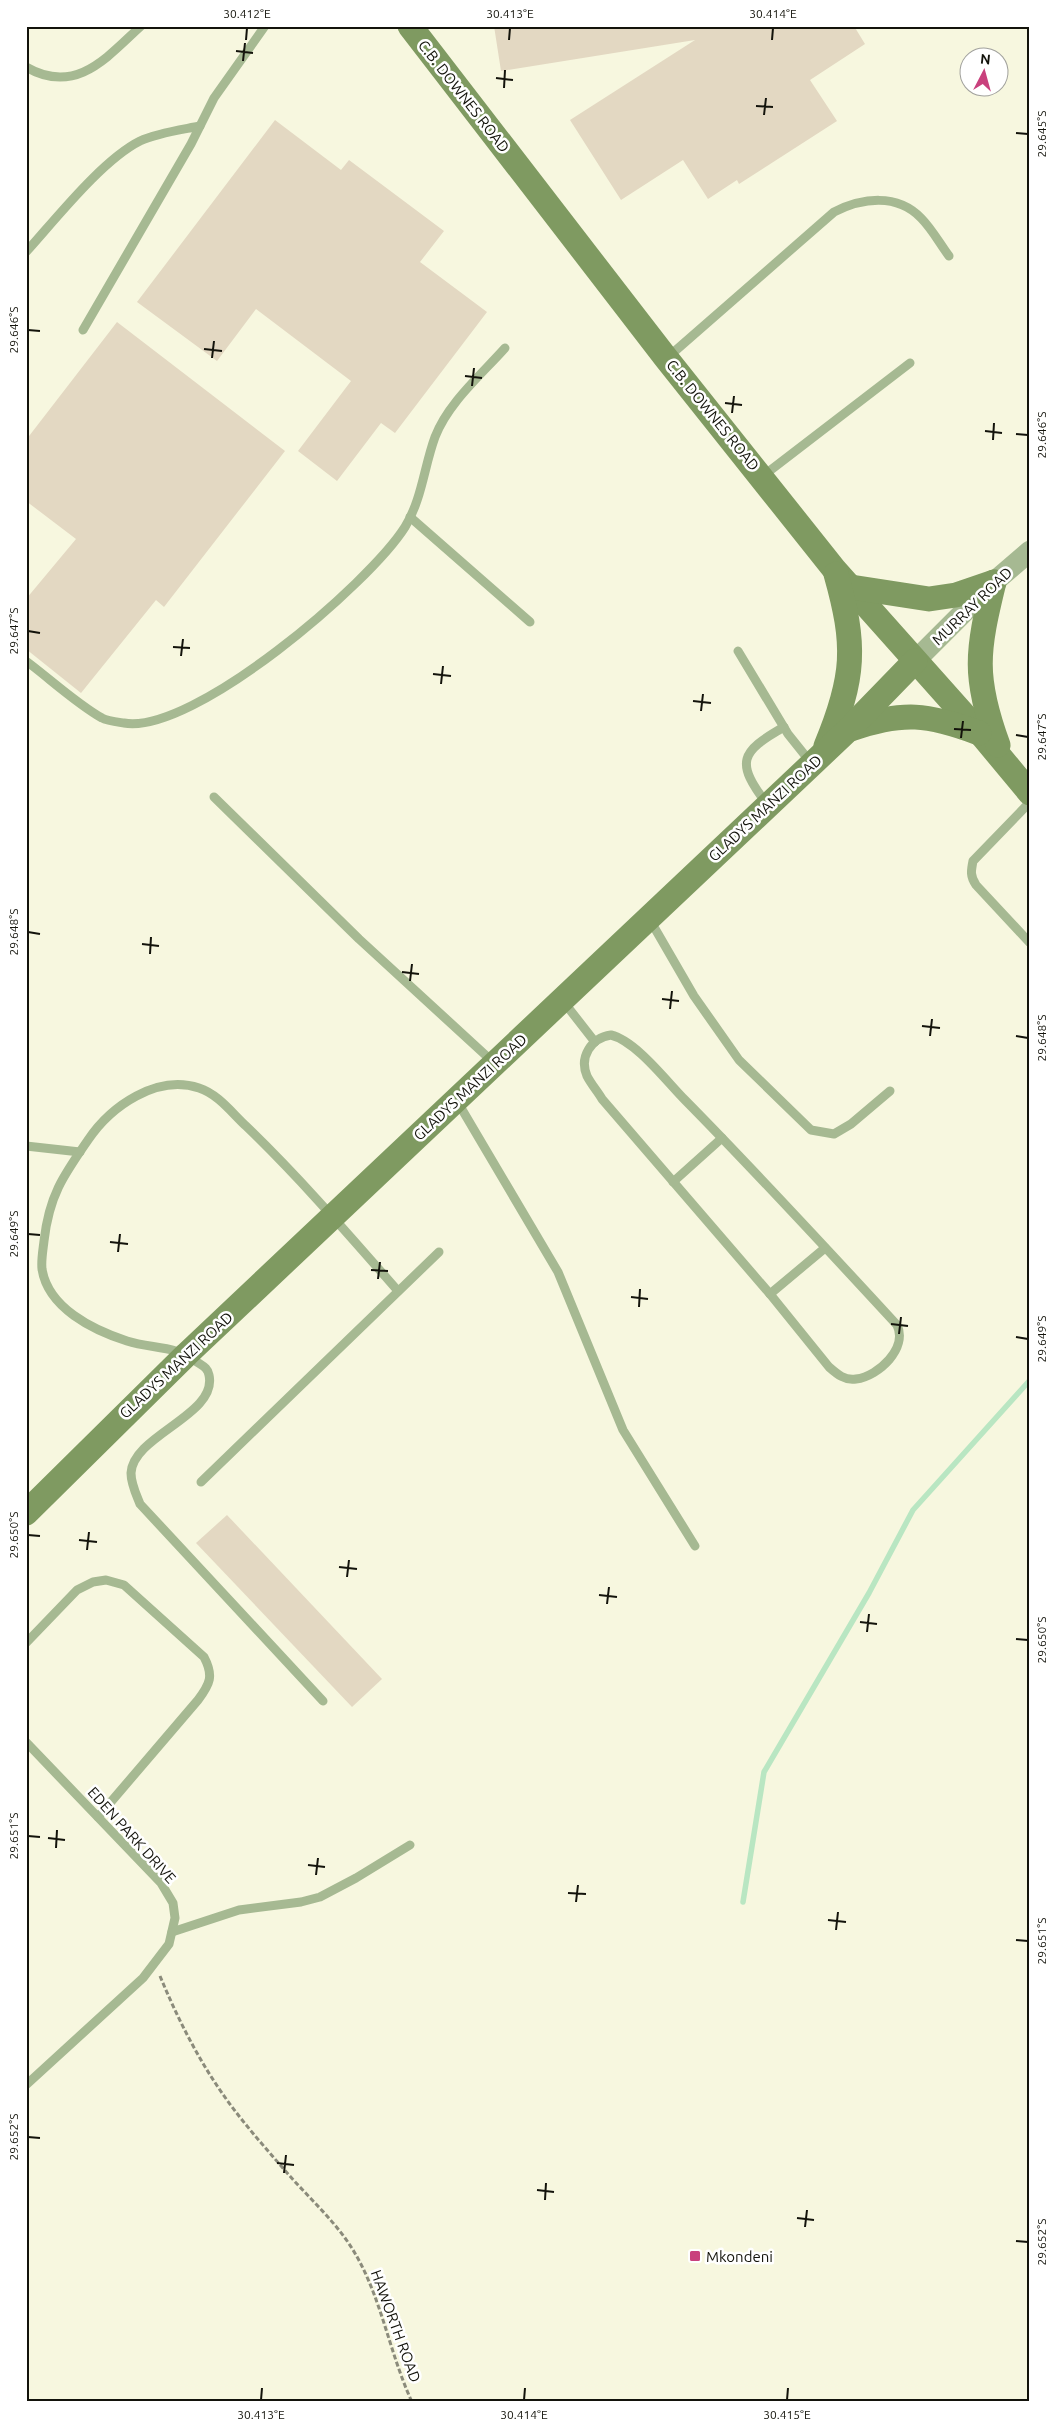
<svg xmlns="http://www.w3.org/2000/svg" width="1056" height="2428" font-family="Ubuntu,sans-serif">
	<style>
		.lines { fill: none; stroke-linecap: round; stroke-linejoin: round }
		.stream { stroke: #b9e6c2; stroke-width: 5.5 }
		.building { fill: #e3d8c2 }
		.path { stroke: #8b8b7b; stroke-width: 3; stroke-dasharray: 5 2.5; stroke-linecap: butt }
		.service { stroke: #a6b992; stroke-width: 9 }
		.tertiary { stroke: #a6b992; stroke-width: 21 }
		.secondary { stroke: #7f9a61; stroke-width: 25 }
		.ticks { fill: none; stroke: #13130b; stroke-width: 2 }
		.poi-dot { fill: #c9417d; stroke: #fff; stroke-width: 2 }
		.labels { text-anchor: middle; dominant-baseline: central; stroke-width: 5; stroke-linejoin: round; paint-order: stroke }
		.street-label { font-size: 15px; fill: #13130b; stroke: #fff }
		.poi-label { font-size: 15px; fill: #13130b; stroke: #fff; text-anchor: start }
		.neatline { fill: none; stroke: #13130b; stroke-width: 2 }
		.ticks-label { font-size: 12px; text-anchor: middle; fill: #13130b }
	</style>
	<rect width="100%" height="100%" fill="#f7f7df"/>
	<g class="lines">
		<path class="stream" d="M743,1902L764,1772L869,1593L913,1510L1030,1380"/>
	</g>
	<g class="building">
		<path d="M494,26H854L865,44L810,80L837,121L739,184L737,180L708,199L683,160L621,200L570,120L695,40L501,71Z"/>
		<path d="M275,120L341,170L349,160L444,231L420,262L487,312L395,433L381,423L337,481L298,451L351,381L256,309L217,361L137,302Z"/>
		<path d="M117,322L285,451L164,607L156,600L81,693L26,649V599L76,539L26,501V440Z"/>
		<path d="M227,1515L382,1679L352,1707L196,1543Z"/>
	</g>
	<g class="lines">
		<path class="path" d="M160,1976C177,2017 197,2057 222,2093C240,2119 261,2143 282,2167C302,2191 326,2212 345,2238C380,2286 387,2348 412,2402"/>
		<g class="service">
			<path d="M26,67C76,96 107,57 141,26"/>
			<path d="M26,252C55,220 102,160 140,141C157,133 180,130 200,126"/>
			<path d="M83,330L191,144L214,98L265,26"/>
			<path d="M667,358L834,212C862,198 897,193 921,218C932,229 940,244 949,256"/>
			<path d="M763,476L910,363"/>
			<path d="M410,517L530,622"/>
			<path d="M738,651L788,734L812,764"/>
			<path d="M26,661C49,678 77,704 102,718C107,721 117,722 124,723C193,735 369,584 405,527C422,499 424,467 435,437C448,403 481,375 505,348"/>
			<path d="M214,797L359,939L493,1062"/>
			<path d="M1030,802L973,861C971,871 970,876 976,885L1030,943"/>
			<path d="M767,804C735,762 740,752 784,727"/>
			<path d="M650,920L694,996L739,1060L811,1130L834,1134L851,1124L890,1091"/>
			<path d="M563,1001L595,1042"/>
			<path d="M611,1035C636,1041 667,1082 685,1100C757,1173 827,1249 897,1325C908,1348 879,1376 856,1379C845,1381 837,1374 829,1367L770,1294L602,1099C598,1092 591,1084 587,1076C579,1057 591,1038 611,1035Z"/>
			<path d="M457,1101L558,1272L623,1430L695,1546"/>
			<path d="M26,1146L80,1152"/>
			<path d="M673,1182L722,1138"/>
			<path d="M770,1294L825,1248"/>
			<path d="M201,1482L439,1252"/>
			<path d="M26,1643L77,1590L93,1582L106,1580L124,1585L204,1657C214,1676 210,1684 198,1700L98,1817"/>
			<path d="M323,1701L140,1504C136,1494 131,1484 131,1473C133,1435 218,1415 209,1375C208,1368 203,1366 197,1362C176,1345 152,1349 127,1341C93,1330 48,1308 42,1269C41,1260 43,1250 44,1241C49,1196 63,1176 88,1140C111,1106 157,1074 199,1088C218,1094 232,1113 246,1126C300,1178 349,1235 398,1291"/>
			<path d="M26,1742L161,1883L173,1903L175,1918L169,1944L143,1978L26,2085"/>
			<path d="M172,1932L239,1910L301,1902L320,1897L356,1878L410,1845"/>
		</g>
		<path class="tertiary" d="M915,661L994,582L1030,551"/>
		<g class="secondary">
			<path d="M410,26L666,358L834,569L981,734L1030,793"/>
			<path d="M994,582C977,651 973,677 998,745"/>
			<path d="M851,587L929,599L956,595L994,582"/>
			<path d="M851,729C903,711 928,714 979,733"/>
			<path d="M826,746C855,677 856,645 836,574"/>
			<path d="M26,1513L187,1354L848,730L915,661"/>
		</g>
	</g>
	<path class="ticks" d="M246,40L247,28M509,40L510,28M772,40L773,28M236,51L253,53M243,61L245,43M496,78L513,80M504,88L505,70M756,106L773,107M764,115L766,98M1016,133L1028,134M28,330L40,331M204,349L222,351M212,358L214,341M465,376L482,378M472,386L474,368M725,403L742,405M732,413L734,396M985,431L1002,433M1016,434L1028,435M993,440L994,423M28,631L40,633M173,647L190,648M181,656L183,639M433,674L451,676M441,684L443,666M693,701L711,703M701,711L703,694M954,729L971,730M1016,735L1028,737M961,738L963,721M28,932L40,934M142,944L159,946M150,954L151,937M402,972L419,974M410,981L412,964M662,999L679,1001M670,1009L672,991M922,1026L940,1028M930,1036L932,1019M1016,1036L1028,1038M28,1234L40,1235M110,1242L128,1244M118,1252L120,1234M371,1270L388,1271M378,1279L380,1262M631,1297L648,1299M639,1307L640,1289M891,1324L908,1326M899,1334L901,1317M1016,1337L1028,1339M28,1535L40,1536M79,1540L97,1542M87,1550L89,1532M339,1567L357,1569M347,1577L349,1560M599,1595L617,1597M607,1604L609,1587M860,1622L877,1624M867,1632L869,1614M1016,1639L1028,1640M28,1836L40,1837M48,1838L65,1840M56,1848L57,1830M308,1865L325,1867M316,1875L318,1858M568,1893L586,1894M576,1902L578,1885M828,1920L846,1922M836,1930L838,1912M1016,1940L1028,1941M28,2137L40,2138M277,2163L294,2165M284,2173L286,2155M537,2190L554,2192M545,2200L546,2183M797,2218L814,2220M805,2227L807,2210M1016,2241L1028,2242M261,2400L262,2388M524,2400L525,2388M787,2400L788,2388"/>
	<rect class="poi-dot" x="689" y="2250" width="12" height="12" rx="2.5"/>
	<g class="labels">
		<g class="street-label">
			<text transform="translate(464 96) rotate(52)">C.B. DOWNES ROAD</text>
			<text transform="translate(713 415) rotate(51)">C.B. DOWNES ROAD</text>
			<text transform="translate(972 606) rotate(-44)">MURRAY ROAD</text>
			<text transform="translate(765 808) rotate(-43)">GLADYS MANZI ROAD</text>
			<text transform="translate(470 1087) rotate(-43)">GLADYS MANZI ROAD</text>
			<text transform="translate(176 1365) rotate(-43)">GLADYS MANZI ROAD</text>
			<text transform="translate(132 1835) rotate(48)">EDEN PARK DRIVE</text>
			<text transform="translate(396 2326) rotate(70)">HAWORTH ROAD</text>
		</g>
		<g class="poi-label">
			<text x="706" y="2256">Mkondeni</text>
		</g>
	</g>
	<rect width="1056" height="2428" fill="none" stroke="#ffffff" stroke-width="55"/>
	<g transform="translate(984 72) rotate(6)"><circle r="24" fill="#ffffff" stroke="#a1a19d"/>
	<path d="M0-4L9 19L0 12L-9 19Z" fill="#c9417d"/>
	<text y="-8" font-size="14" font-weight="bold" text-anchor="middle" fill="#13130b">N</text>
	</g>
	<rect x="28" y="28" width="1000" height="2372" class="neatline"/>
	<g class="ticks-label">
		<text x="247" y="18">30.412°E</text>
		<text x="510" y="18">30.413°E</text>
		<text x="773" y="18">30.414°E</text>
		<text transform="translate(1042 134) rotate(-90)" y="4">29.645°S</text>
		<text transform="translate(14 330) rotate(-90)" y="4">29.646°S</text>
		<text transform="translate(1042 435) rotate(-90)" y="4">29.646°S</text>
		<text transform="translate(14 631) rotate(-90)" y="4">29.647°S</text>
		<text transform="translate(1042 737) rotate(-90)" y="4">29.647°S</text>
		<text transform="translate(14 932) rotate(-90)" y="4">29.648°S</text>
		<text transform="translate(1042 1038) rotate(-90)" y="4">29.648°S</text>
		<text transform="translate(14 1234) rotate(-90)" y="4">29.649°S</text>
		<text transform="translate(1042 1339) rotate(-90)" y="4">29.649°S</text>
		<text transform="translate(14 1535) rotate(-90)" y="4">29.650°S</text>
		<text transform="translate(1042 1640) rotate(-90)" y="4">29.650°S</text>
		<text transform="translate(14 1836) rotate(-90)" y="4">29.651°S</text>
		<text transform="translate(1042 1941) rotate(-90)" y="4">29.651°S</text>
		<text transform="translate(14 2137) rotate(-90)" y="4">29.652°S</text>
		<text transform="translate(1042 2242) rotate(-90)" y="4">29.652°S</text>
		<text x="261" y="2419">30.413°E</text>
		<text x="524" y="2419">30.414°E</text>
		<text x="787" y="2419">30.415°E</text>
	</g>
</svg>
